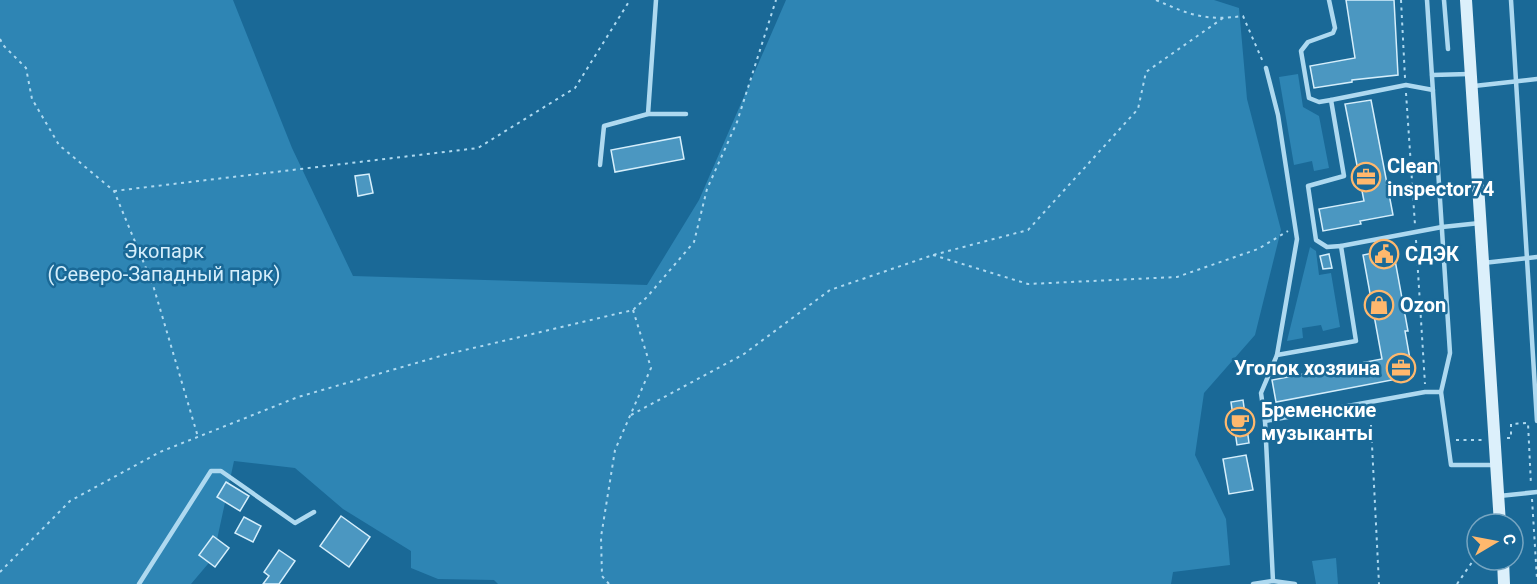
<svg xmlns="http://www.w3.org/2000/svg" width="1537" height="584" font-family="Roboto,sans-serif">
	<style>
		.green { fill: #2e85b4 }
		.building { fill: #4b97c1; stroke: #d5eefb; stroke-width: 1.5 }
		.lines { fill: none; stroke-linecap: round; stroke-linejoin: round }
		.path { stroke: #aed9f0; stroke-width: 2; stroke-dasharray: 3 4.5; stroke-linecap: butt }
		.lane { stroke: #aed9f0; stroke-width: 4.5 }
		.secondary { stroke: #dcf0fb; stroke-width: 12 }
		.labels { text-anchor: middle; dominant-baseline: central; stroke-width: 5; stroke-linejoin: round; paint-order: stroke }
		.poi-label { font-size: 20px; font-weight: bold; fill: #fff; stroke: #1a6997; text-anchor: start }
		.park-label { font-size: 20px; fill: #d5eefb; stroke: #1a6997 }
	</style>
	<rect width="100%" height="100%" fill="#1a6997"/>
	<g class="green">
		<path d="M0,0H233L292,148L353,276L647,285L699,200L786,0H1214L1239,8L1247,99L1281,230L1255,335L1204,393L1195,455L1226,519L1230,565L1173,572L1171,584H498L494,580L438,579L411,568V551L343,509L295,468L234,461L213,558L191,584H0Z"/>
		<path d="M1298,74L1303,107L1319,116L1329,168L1314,171L1312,161L1294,165L1279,77Z"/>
		<path d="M1310,247L1316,251L1319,275L1331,273L1340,327L1323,331L1321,325L1302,328L1303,338L1287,341Z"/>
		<path d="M1336,558L1338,584H1316L1312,561Z"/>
	</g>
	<g class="building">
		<path d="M1346,0H1394L1398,75L1352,80V82L1314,88L1310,66L1355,58Z"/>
		<path d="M1371,100L1393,215L1360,221L1361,224L1323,231L1319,209L1364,201L1345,104Z"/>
		<path d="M680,137L684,159L615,172L611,150Z"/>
		<path d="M369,174L373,193L358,196L355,176Z"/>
		<path d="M1393,249L1408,331H1405L1413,376L1276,402L1272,380L1382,359L1363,255Z"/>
		<path d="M1329,254L1332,268L1323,269L1320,256Z"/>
		<path d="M1243,400L1249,443L1237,445L1231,402Z"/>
		<path d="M1246,455L1253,490L1229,494L1223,459Z"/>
		<path d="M226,482L249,496L240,511L217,497Z"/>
		<path d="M341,516L370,537L349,567L320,546Z"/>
		<path d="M244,517L261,526L253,542L235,533Z"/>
		<path d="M213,536L229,548L215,567L199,555Z"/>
		<path d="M279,550L295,561L279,584H263L269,576L264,572Z"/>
	</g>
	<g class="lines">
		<g class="path">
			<path d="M1156,0C1190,15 1205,21 1243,16L1263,62"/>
			<path d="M1401,0L1405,78"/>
			<path d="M0,39L3,45L26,68L32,99L59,145L114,191L153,285L198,437"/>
			<path d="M1406,93L1415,225"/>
			<path d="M114,191L478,148L575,88L630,0"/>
			<path d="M1416,240L1425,384"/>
			<path d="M933,255L1028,284L1177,277L1258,249L1288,231"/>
			<path d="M631,415L744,354L830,290L933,255L1028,230L1138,109L1146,72L1223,18"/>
			<path d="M1371,425L1379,584"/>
			<path d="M1507,438H1511V424L1528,423L1531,485"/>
			<path d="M1456,440H1483"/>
			<path d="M1532,499L1537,579"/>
			<path d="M0,572L70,501L160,452L298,397L444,355L633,310L647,297L694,242L707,189L737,122L776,0"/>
			<path d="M609,584L602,576L601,537L615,450L651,368L633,310"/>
			<path d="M1457,584L1477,555"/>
		</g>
		<g class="lane">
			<path d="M1329,0L1335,28L1333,33L1308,42L1301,51L1309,98L1319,102L1331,100L1344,176L1308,186L1316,240L1327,247L1341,246L1356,341L1277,355L1261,393L1265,421L1425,392H1441"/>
			<path d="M1427,0L1450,353L1441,392L1451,465H1494"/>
			<path d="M1444,0L1448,49"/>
			<path d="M1511,0L1537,421"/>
			<path d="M1266,68L1278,115L1297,239L1277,355"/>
			<path d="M1432,75L1469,74"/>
			<path d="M1474,86L1537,79"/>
			<path d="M1331,100L1406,85L1433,90"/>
			<path d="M648,114L656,0"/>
			<path d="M600,165L604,126L648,114H686"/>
			<path d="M1341,246L1442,227L1480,223"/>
			<path d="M1483,263L1537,257"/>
			<path d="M1499,496L1537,492"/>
			<path d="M1273,581L1295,584"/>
			<path d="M139,584L211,471H221L295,523L314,512"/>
			<path d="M1253,584L1273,581L1265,421"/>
		</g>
		<g class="secondary">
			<path d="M1466,0L1500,524"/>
			<path d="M1503,560L1504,584"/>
		</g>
	</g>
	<defs>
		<g id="office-ring" transform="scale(1.5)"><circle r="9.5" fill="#1a6997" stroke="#ffb86d" stroke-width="1.5"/><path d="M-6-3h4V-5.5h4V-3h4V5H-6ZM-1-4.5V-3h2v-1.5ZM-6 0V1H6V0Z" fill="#ffb86d"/></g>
		<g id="civic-ring" transform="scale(1.5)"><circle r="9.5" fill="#1a6997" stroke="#ffb86d" stroke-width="1.5"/><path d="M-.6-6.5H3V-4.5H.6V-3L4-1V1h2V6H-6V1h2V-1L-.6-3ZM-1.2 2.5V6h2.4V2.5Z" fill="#ffb86d"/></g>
		<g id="shop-ring" transform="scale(1.5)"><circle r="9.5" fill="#1a6997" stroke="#ffb86d" stroke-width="1.5"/><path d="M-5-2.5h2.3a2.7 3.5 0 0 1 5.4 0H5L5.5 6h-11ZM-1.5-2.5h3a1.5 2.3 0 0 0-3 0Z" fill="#ffb86d"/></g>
		<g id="cafe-ring" transform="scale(1.5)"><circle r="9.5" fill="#1a6997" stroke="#ffb86d" stroke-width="1.5"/><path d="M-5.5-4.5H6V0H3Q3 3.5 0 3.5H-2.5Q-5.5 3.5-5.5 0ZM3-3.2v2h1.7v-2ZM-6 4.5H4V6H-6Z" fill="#ffb86d"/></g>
	</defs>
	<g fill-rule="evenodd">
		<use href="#office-ring" x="1366" y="177"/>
		<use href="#civic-ring" x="1384" y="254"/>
		<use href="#shop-ring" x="1379" y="305"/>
		<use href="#office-ring" x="1401" y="368"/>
		<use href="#cafe-ring" x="1240" y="422"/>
	</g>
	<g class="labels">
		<g class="poi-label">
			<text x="1387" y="166">Clean<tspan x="1387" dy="23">inspector74</tspan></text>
			<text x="1405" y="254">СДЭК</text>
			<text x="1400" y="305">Ozon</text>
			<text x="1380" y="368" text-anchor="end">Уголок хозяина</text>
			<text x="1261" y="410">Бременские<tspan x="1261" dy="23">музыканты</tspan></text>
		</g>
		<g class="park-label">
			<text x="164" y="251">Экопарк<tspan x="164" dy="23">(Северо-Западный парк)</tspan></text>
		</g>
	</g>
	<g transform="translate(1495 542) rotate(80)"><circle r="28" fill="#1a6997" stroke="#76a5c1" stroke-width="1.5"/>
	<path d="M0-4.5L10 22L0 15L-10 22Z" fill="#ffb86d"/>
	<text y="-9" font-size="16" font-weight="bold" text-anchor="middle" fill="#ffffff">С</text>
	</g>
</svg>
